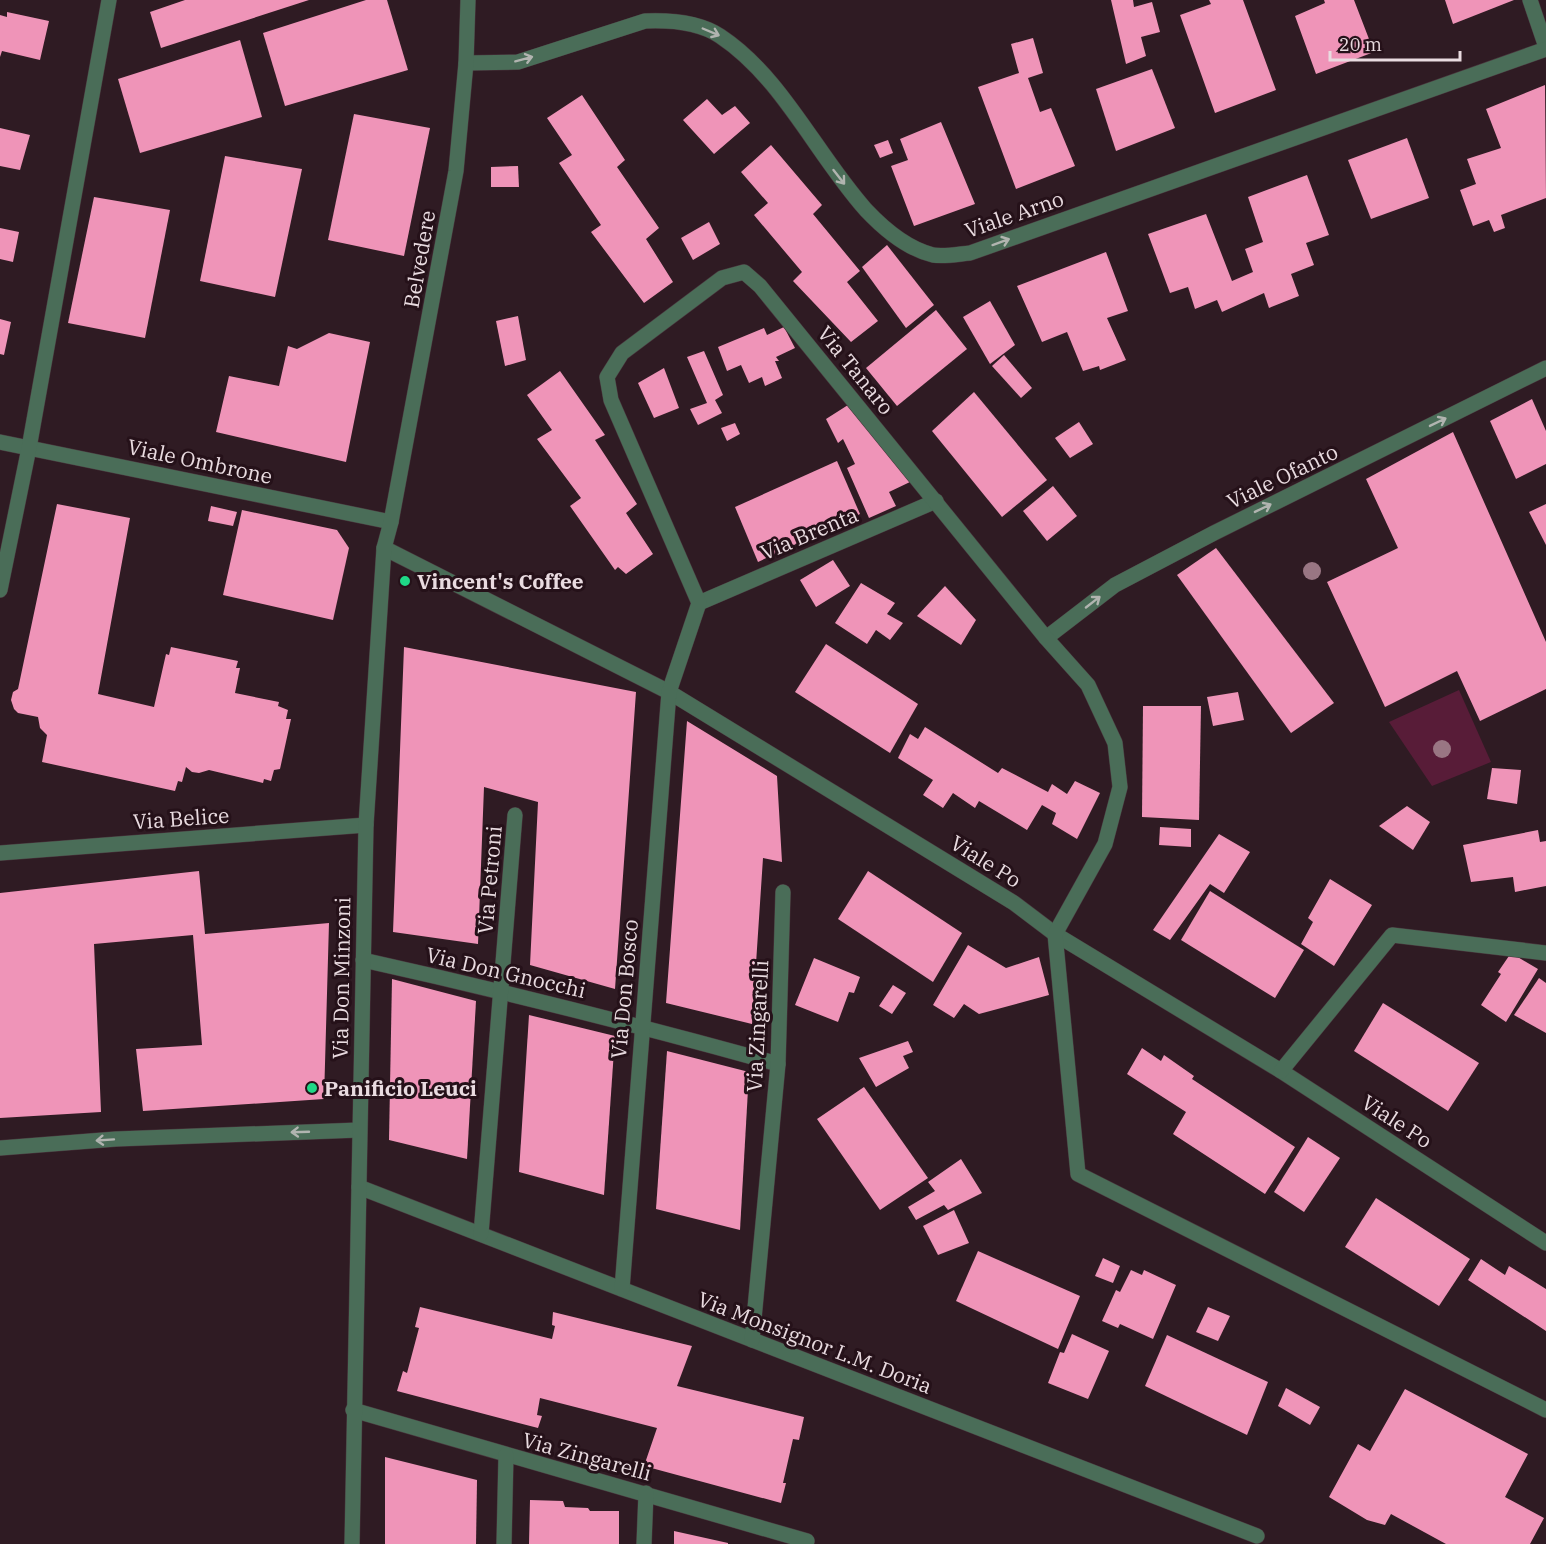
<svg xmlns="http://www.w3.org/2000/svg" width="1546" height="1544" font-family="'IBM Plex Serif',serif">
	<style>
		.green { fill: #581c38 }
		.building { fill: #ef94b8 }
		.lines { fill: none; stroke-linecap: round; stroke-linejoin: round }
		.street-casing { stroke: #49363d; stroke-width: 16 }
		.street { stroke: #4a6d58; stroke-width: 15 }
		.tree { fill: #997683 }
		.oneway { stroke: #b1b4b0 }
		.poi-dot { fill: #1fd887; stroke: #251119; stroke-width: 2 }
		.labels { text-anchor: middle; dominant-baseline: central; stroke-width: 6; stroke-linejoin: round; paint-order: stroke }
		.street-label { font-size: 21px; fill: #e9dbe0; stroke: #251119 }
		.poi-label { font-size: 21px; font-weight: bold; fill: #e9dbe0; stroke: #251119; text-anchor: start }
	</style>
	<rect width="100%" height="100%" fill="#2f1b23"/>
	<path class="green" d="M1459,690L1491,762L1432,786L1389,722Z"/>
	<g class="building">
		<path d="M185,0H309L161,48L150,12Z"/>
		<path d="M366,0H387L408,70L285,106L263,33Z"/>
		<path d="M1111,0H1133L1134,7L1152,2L1160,32L1141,37L1146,56L1126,64Z"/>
		<path d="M1209,0H1243L1276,90L1215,113L1180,15L1211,4Z"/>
		<path d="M1324,0H1354L1374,52L1316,74L1295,16L1325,3Z"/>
		<path d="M1445,0H1514L1453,24Z"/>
		<path d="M7,12L49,21L40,60L2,51L0,57V15L7,17Z"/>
		<path d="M1033,38L1043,73L1028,78L1040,112L1051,108L1075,166L1016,189L978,87L1019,73L1011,44Z"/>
		<path d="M240,40L262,117L140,153L118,79Z"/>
		<path d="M1152,69L1175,128L1116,151L1096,89Z"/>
		<path d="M1545,85L1546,198L1501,215L1505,228L1494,232L1489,220L1473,226L1460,190L1476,184L1467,159L1501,148L1486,109Z"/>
		<path d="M582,95L625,160L617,167L659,228L646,239L673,282L644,303L591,232L601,225L559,163L572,155L547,118Z"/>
		<path d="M707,99L722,115L735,106L750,123L714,154L683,120Z"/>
		<path d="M354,114L430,128L404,256L328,240Z"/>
		<path d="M941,122L975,204L914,226L891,166L908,160L900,139Z"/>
		<path d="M0,128L30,135L20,170L0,166Z"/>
		<path d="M1407,138L1429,198L1371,219L1348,160Z"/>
		<path d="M888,140L893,153L880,158L874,145Z"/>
		<path d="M771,145L822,205L813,214L860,271L847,282L878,321L851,342L793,281L802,272L754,215L768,203L741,172Z"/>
		<path d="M225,156L302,169L275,297L200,281Z"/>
		<path d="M518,166L519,187H491V167Z"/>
		<path d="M1307,175L1329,235L1306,243L1314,265L1291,274L1299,296L1269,308L1264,293L1222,312L1217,300L1195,309L1188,287L1170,293L1148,234L1206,214L1232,281L1253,272L1245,249L1263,242L1248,197Z"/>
		<path d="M94,197L170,210L145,338L68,323Z"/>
		<path d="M709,222L720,244L693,260L681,238Z"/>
		<path d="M0,228L19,232L13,262L0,259Z"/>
		<path d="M887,245L934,305L906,328L862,267Z"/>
		<path d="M1106,252L1128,311L1107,318L1126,360L1100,370L1099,366L1083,371L1067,332L1042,342L1017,286Z"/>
		<path d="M990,301L1015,345L990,364L963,317Z"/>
		<path d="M936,310L967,349L897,406L866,368Z"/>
		<path d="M518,316L526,360L505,366L496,321Z"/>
		<path d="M0,319L11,322L4,355L0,354Z"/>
		<path d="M784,327L795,348L776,357L779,361H775L782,378L765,386L762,377L749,383L741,365L727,371L718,347L764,328L767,335Z"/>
		<path d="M329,333L370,342L346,462L216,432L229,376L279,386L288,346L297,349Z"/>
		<path d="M704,351L723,395L715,400L722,413L698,425L690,409L707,403L687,357Z"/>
		<path d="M1004,355L1032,388L1021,398L992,366Z"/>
		<path d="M664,368L679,408L654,418L638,383Z"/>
		<path d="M560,371L605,435L595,440L637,504L626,513L653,554L626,574L618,567L615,570L570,506L581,498L537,439L552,430L527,395Z"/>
		<path d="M974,392L1047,480L1002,517L932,431Z"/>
		<path d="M1532,399L1546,431V464L1516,479L1490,421Z"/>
		<path d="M848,405L910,482L889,492L896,506L869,518L847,468L855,464L843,439L838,443L826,419Z"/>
		<path d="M1079,422L1093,444L1070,458L1055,438Z"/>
		<path d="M735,423L740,434L727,441L721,428Z"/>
		<path d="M1453,432L1546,642V689L1480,721L1457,671L1385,707L1327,582L1398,548L1366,479Z"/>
		<path d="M837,461L860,514L758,562L735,507Z"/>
		<path d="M1053,486L1077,516L1047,541L1023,511Z"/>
		<path d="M57,504L130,518L98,694L154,707L166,654L169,655L171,647L238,661L236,668H240L235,693L279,702L278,706L288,710L286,719H291L280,769L274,770L271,781L264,779L263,783L209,770L199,773L192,772L186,767L182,782L178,781L175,791L42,762L47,735L40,728L38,717L18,713L14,709L11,700L13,692L18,689Z"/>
		<path d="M1546,504V545L1529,512Z"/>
		<path d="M211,506L237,512L233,526L208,521Z"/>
		<path d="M242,510L337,530L349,548L333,620L223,595Z"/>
		<path d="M1216,548L1334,703L1291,733L1177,575Z"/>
		<path d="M833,560L850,586L816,607L800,580Z"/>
		<path d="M861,583L895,603L887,614L903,623L890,640L876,630L867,644L835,623Z"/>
		<path d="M945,586L976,620L961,645L917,616Z"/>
		<path d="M826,644L918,704L890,753L795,692Z"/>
		<path d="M404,647L636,692L615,989L530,965L538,802L484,787L478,944L393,932Z"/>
		<path d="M1238,692L1244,720L1213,726L1207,697Z"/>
		<path d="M1143,706H1201L1199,820L1142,817Z"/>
		<path d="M687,721L777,776L782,862L763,858L752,1024L666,1003Z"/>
		<path d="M925,727L998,773L1002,768L1048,792L1052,784L1067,794L1075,781L1100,793L1077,839L1052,824L1056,813L1042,805L1027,830L979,801L975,808L953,793L943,808L923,795L933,780L898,758L910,734L918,739Z"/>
		<path d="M1492,768L1521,770L1517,804L1487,799Z"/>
		<path d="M1407,806L1430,822L1413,850L1379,826Z"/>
		<path d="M1160,827L1191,829V847L1159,845Z"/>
		<path d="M1538,830L1540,842L1546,841V886L1515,892L1513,877L1471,882L1463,845Z"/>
		<path d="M1219,834L1250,852L1224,893L1210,884L1170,940L1153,930Z"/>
		<path d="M199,871L205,934L329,923L324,1099L143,1111L136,1049L202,1045L193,935L94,944L101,1112L0,1118V893Z"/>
		<path d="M868,871L962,933L933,982L838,919Z"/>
		<path d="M1330,879L1372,905L1334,966L1301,944L1313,922L1308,918Z"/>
		<path d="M1210,891L1304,950L1275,998L1181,940Z"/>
		<path d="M968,945L1006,968L1039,957L1049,995L979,1014L964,1004L954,1018L933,1005Z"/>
		<path d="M1511,953L1538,969L1506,1022L1481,1005L1501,974L1498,972Z"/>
		<path d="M814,958L860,977L854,993L849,992L838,1022L795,1005Z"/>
		<path d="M1539,978L1546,983V1033L1514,1015Z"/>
		<path d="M392,979L476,1001L467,1159L389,1140Z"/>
		<path d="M893,985L906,993L892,1014L879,1006Z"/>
		<path d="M1383,1003L1479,1063L1448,1111L1354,1051Z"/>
		<path d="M529,1015L615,1036L604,1195L519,1172Z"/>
		<path d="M908,1041L913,1052L903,1056L909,1068L876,1087L859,1058Z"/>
		<path d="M1142,1048L1161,1061L1164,1055L1194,1076L1192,1079L1295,1147L1265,1194L1173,1134L1186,1112L1127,1074Z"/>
		<path d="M667,1051L749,1072L740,1230L656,1209Z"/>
		<path d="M864,1087L928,1178L880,1210L817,1119Z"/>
		<path d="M1308,1137L1340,1158L1304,1212L1274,1192Z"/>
		<path d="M961,1159L982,1193L948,1210L944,1205L916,1220L908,1207L935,1191L928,1182Z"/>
		<path d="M1376,1198L1470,1259L1439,1306L1345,1247Z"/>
		<path d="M954,1210L969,1243L938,1255L923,1226Z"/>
		<path d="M978,1251L1080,1296L1058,1349L956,1301Z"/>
		<path d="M1103,1258L1120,1266L1113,1283L1095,1276Z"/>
		<path d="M1481,1259L1505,1275L1509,1266L1546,1289V1331L1468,1280Z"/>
		<path d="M1131,1270L1142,1275L1144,1270L1176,1285L1153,1339L1120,1324L1118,1328L1102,1321L1116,1290L1120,1292Z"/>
		<path d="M420,1307L552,1339L555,1326L552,1325L553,1312L692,1346L677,1386L804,1417L799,1440L793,1439L783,1483H786L781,1503L644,1466L657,1428L540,1398L537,1415L542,1416L538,1428L397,1391L403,1371L407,1373L419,1328L415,1327Z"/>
		<path d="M1208,1307L1230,1316L1218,1341L1196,1332Z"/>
		<path d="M1072,1334L1109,1351L1088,1399L1048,1383L1060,1352L1064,1353Z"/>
		<path d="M1167,1335L1268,1382L1247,1435L1145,1386Z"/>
		<path d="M1286,1388L1320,1407L1310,1425L1278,1406Z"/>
		<path d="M1405,1389L1528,1454L1505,1497L1544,1518L1530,1544H1446L1391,1514L1385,1525L1367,1520L1329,1497L1358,1444L1370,1451Z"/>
		<path d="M385,1457L477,1480L476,1544H385Z"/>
		<path d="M530,1500L563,1501L565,1507L588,1508L590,1511H619V1544H529Z"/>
		<path d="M674,1531L728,1543V1544H674Z"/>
	</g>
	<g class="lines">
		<g class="street-casing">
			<g id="street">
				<path d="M1530,0L1546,47"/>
				<path d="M466,63L518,62L645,21C669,20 699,22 720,36C782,77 816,154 866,210C883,228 908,249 933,255C944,257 959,254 970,253L1546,49"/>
				<path d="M0,442L391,522"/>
				<path d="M384,548L669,692L1014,903L1055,934L1281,1071L1546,1243"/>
				<path d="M0,590L29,448L109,0"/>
				<path d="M699,603L936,501"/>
				<path d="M1046,638L1115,585L1214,533L1546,368"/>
				<path d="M0,853L366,825"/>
				<path d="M363,960C503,991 641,1026 778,1064"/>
				<path d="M1281,1071L1392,935L1546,953"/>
				<path d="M0,1148L116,1139L359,1130"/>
				<path d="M359,1187L1257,1536"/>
				<path d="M481,1234L515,815"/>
				<path d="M622,1289L669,692L699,603L611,400L607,377L622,353L722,278L744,272L760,286L1046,638L1088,685L1115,743L1120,787L1105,844L1055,934L1078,1174L1546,1410"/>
				<path d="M752,1340L778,1064L783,892"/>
				<path d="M353,1410C504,1455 656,1496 807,1541L806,1544"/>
				<path d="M352,1544L366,825L384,548L391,522L456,171L466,63L468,0"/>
				<path d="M504,1544L506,1455"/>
				<path d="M644,1544L646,1493"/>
			</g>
		</g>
		<use href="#street" class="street"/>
	</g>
	<g class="tree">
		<circle cx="1312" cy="571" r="9"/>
		<circle cx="1442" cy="749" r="9"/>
	</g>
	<defs><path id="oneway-shaft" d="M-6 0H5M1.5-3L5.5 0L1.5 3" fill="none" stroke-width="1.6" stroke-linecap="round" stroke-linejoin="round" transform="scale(1.5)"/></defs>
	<g class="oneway">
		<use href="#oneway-shaft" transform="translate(711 32) rotate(23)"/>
		<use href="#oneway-shaft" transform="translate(524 59) rotate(-15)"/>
		<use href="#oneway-shaft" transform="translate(839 177) rotate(52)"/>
		<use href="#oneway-shaft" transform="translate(1001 242) rotate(-20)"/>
		<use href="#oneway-shaft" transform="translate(1438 422) rotate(-26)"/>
		<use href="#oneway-shaft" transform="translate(1263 508) rotate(-26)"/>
		<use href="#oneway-shaft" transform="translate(1093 602) rotate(-38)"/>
		<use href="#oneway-shaft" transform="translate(300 1132) rotate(178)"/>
		<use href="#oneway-shaft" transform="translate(105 1140) rotate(176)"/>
	</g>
	<g class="poi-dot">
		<circle cx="405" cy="581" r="6"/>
		<circle cx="312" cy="1088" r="6"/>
	</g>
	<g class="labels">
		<g class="street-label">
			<text transform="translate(1014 214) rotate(-19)">Viale Arno</text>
			<text transform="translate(419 259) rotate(-80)">Belvedere</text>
			<text transform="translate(856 370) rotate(51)">Via Tanaro</text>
			<text transform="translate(200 461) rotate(12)">Viale Ombrone</text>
			<text transform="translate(1282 476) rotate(-26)">Viale Ofanto</text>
			<text transform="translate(809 533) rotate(-23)">Via Brenta</text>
			<text transform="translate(181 818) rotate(-4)">Via Belice</text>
			<text transform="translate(986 861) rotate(32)">Viale Po</text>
			<text transform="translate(489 880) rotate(-85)">Via Petroni</text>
			<text transform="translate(506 972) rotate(13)">Via Don Gnocchi</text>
			<text transform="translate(341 978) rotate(-89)">Via Don Minzoni</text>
			<text transform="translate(624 989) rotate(-85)">Via Don Bosco</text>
			<text transform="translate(757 1026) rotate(-87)">Via Zingarelli</text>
			<text transform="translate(1397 1121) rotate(33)">Viale Po</text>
			<text transform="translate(815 1342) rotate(21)">Via Monsignor L.M. Doria</text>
			<text transform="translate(587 1456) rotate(15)">Via Zingarelli</text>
		</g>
		<g class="poi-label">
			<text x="417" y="581">Vincent's Coffee</text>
			<text x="324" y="1088">Panificio Leuci</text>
		</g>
	</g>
	<path d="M1330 51v9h130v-9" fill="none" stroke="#e9dbe0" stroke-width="3"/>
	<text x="1339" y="51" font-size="18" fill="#e9dbe0" stroke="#251119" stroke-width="4.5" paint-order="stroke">20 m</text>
</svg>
